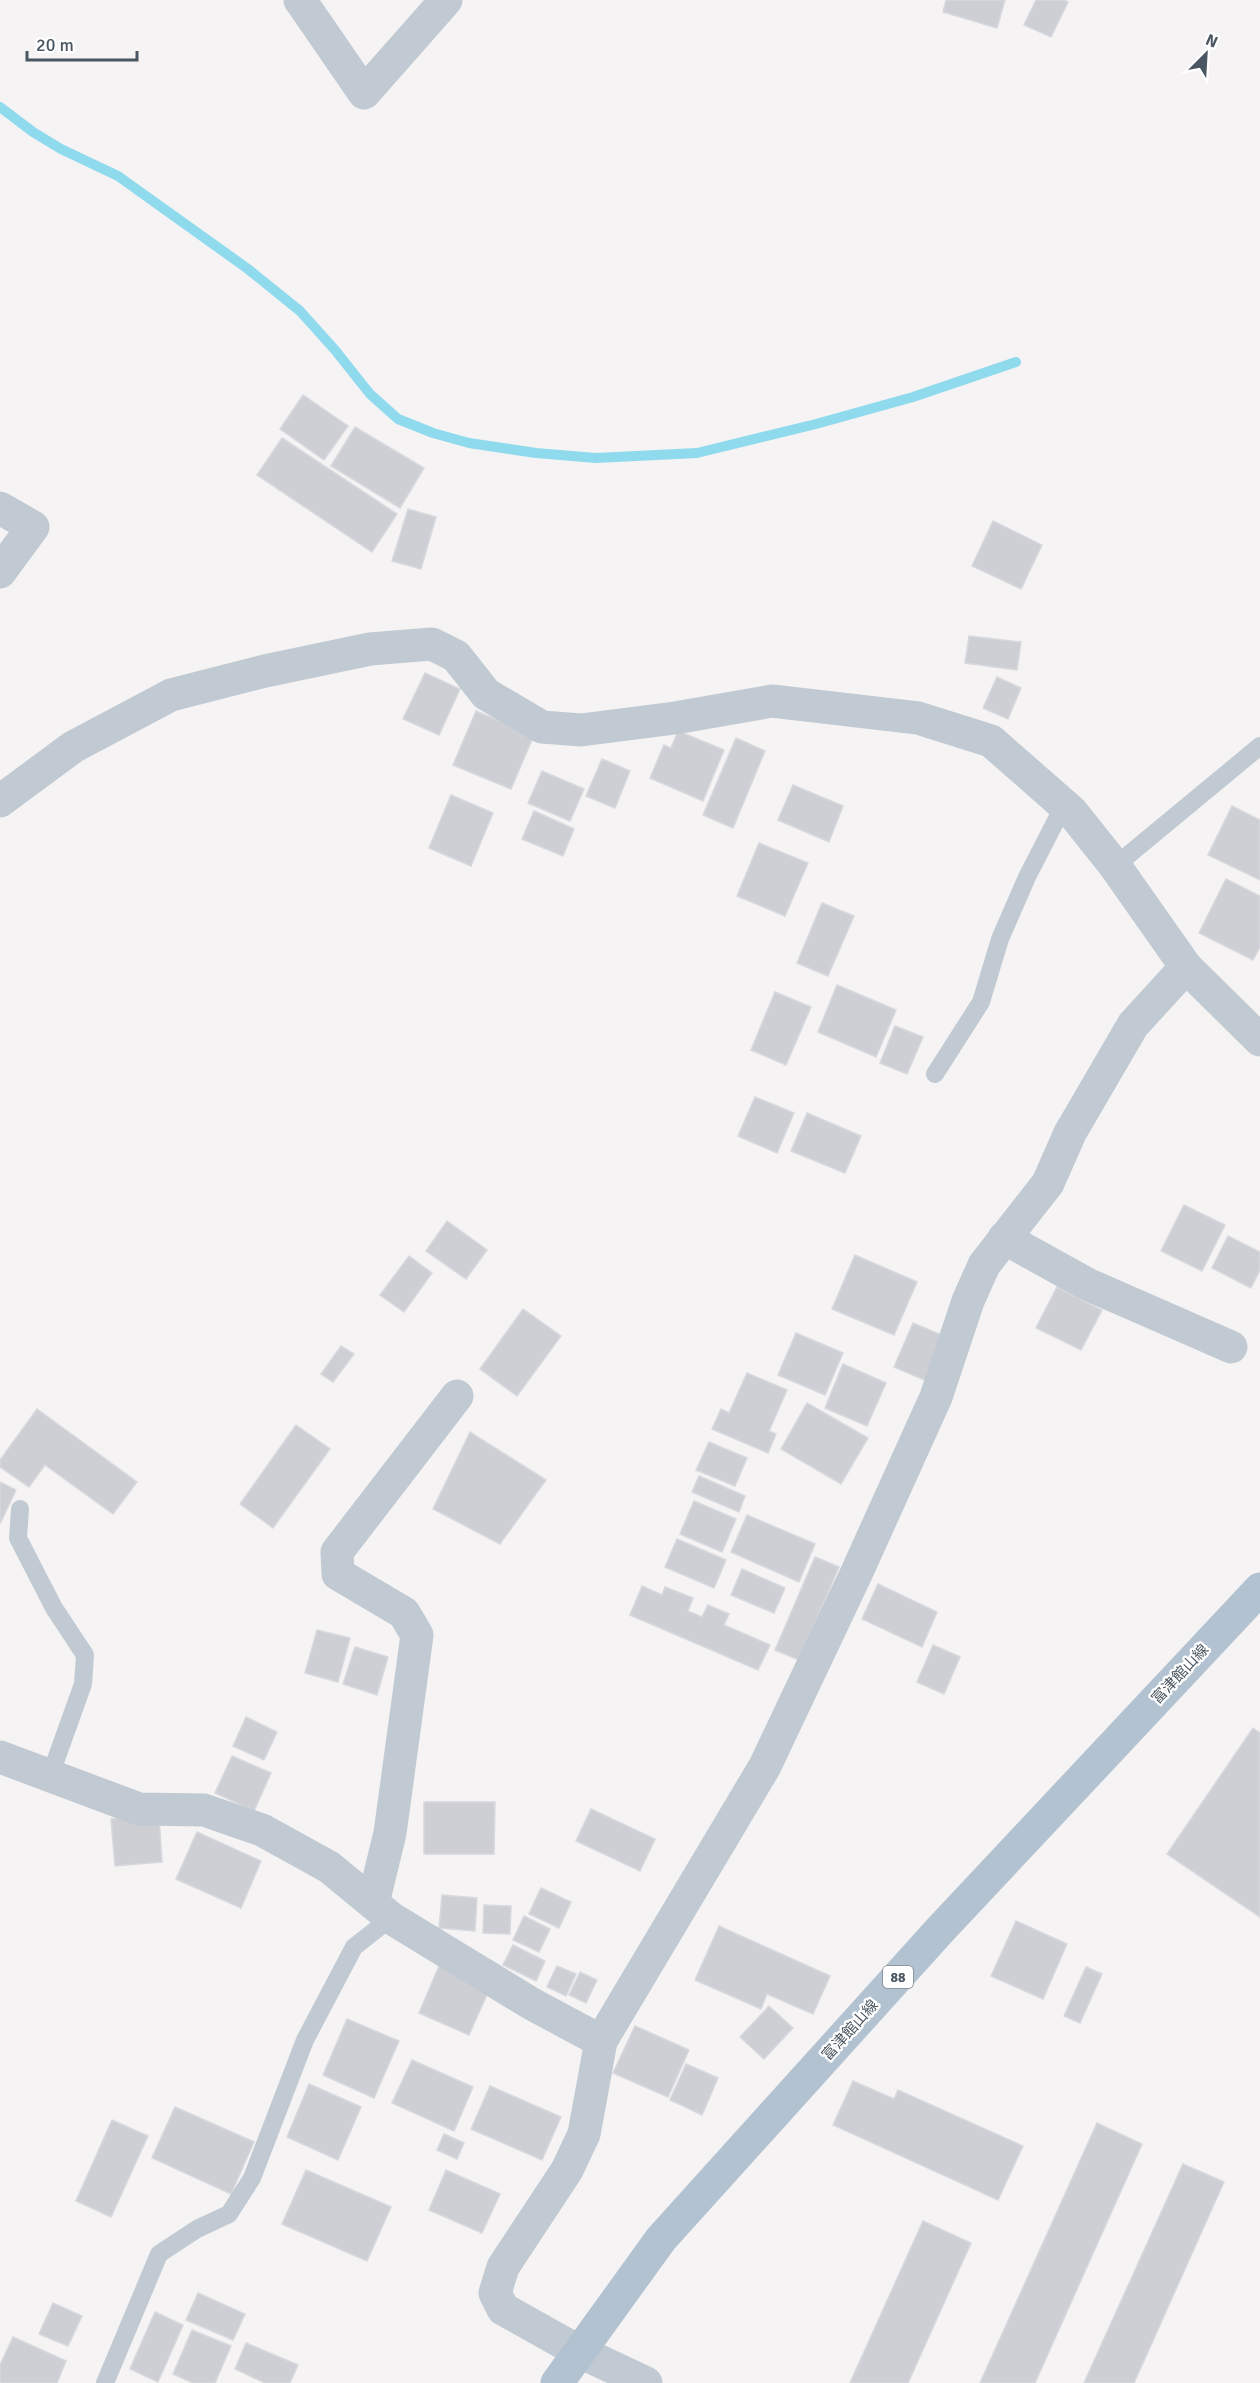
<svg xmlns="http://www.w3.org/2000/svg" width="1260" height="2383" font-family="Signika,'Noto Sans JP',sans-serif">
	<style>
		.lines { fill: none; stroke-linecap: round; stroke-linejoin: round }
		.stream { stroke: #90daee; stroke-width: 10 }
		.building { fill: #cdcfd5; stroke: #d7d9de; stroke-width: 1.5 }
		.lane { stroke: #c1cad2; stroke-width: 18 }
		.street { stroke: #c1cad2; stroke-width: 33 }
		.primary { stroke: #b3c2d1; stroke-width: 33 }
		.labels { text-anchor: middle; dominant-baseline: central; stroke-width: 4.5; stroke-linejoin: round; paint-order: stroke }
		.shield { fill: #fff; stroke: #808990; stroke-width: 1.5 }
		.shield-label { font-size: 14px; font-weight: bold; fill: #4a5661 }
		.street-label { font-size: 15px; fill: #4a5661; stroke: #fff }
	</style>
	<rect width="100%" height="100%" fill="#f5f3f3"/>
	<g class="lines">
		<path class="stream" d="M0,107L33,132L61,149L118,176L248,269L300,311L335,350L370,394L398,419L433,433L469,443L536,453L596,458L697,453L816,424L913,397L1016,362"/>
	</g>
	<g class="building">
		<path d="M946,0H1005L997,28L943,12Z"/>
		<path d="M1036,0H1064L1068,2L1051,37L1024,25Z"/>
		<path d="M303,395L348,426L324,460L280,429Z"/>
		<path d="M355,427L424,468L400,508L331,466Z"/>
		<path d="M282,438L397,514L372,552L257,475Z"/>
		<path d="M408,509L436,517L421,569L392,561Z"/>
		<path d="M993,521L1042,545L1021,589L972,566Z"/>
		<path d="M969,636L1021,642L1017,670L965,663Z"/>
		<path d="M425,673L460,689L439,735L403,719Z"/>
		<path d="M997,677L1021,688L1008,719L983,708Z"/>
		<path d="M476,711L534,735L511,789L453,765Z"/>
		<path d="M678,731L724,750L703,801L650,778L664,745L671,748Z"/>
		<path d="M736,738L765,751L733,828L703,815Z"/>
		<path d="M602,759L630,771L615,808L586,796Z"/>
		<path d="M542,771L584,789L570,821L528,803Z"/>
		<path d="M793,785L843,806L829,842L778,820Z"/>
		<path d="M451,795L493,813L471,866L429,848Z"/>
		<path d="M1232,806L1260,820V880L1208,855Z"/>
		<path d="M534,811L574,829L563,856L522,839Z"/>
		<path d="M759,843L808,863L785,916L737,896Z"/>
		<path d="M1226,879L1260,896V947L1253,960L1199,933Z"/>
		<path d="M822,903L854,916L828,976L797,963Z"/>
		<path d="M837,985L896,1010L876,1057L818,1032Z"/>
		<path d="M775,992L811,1007L786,1065L751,1050Z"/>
		<path d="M895,1026L923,1037L907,1074L880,1063Z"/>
		<path d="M755,1097L794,1113L777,1153L738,1136Z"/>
		<path d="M807,1113L861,1136L845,1173L791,1151Z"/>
		<path d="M1184,1205L1225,1225L1202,1271L1161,1251Z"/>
		<path d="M447,1221L487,1250L466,1279L426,1251Z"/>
		<path d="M1228,1236L1260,1252V1270L1251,1288L1212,1268Z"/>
		<path d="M855,1255L917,1282L894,1335L832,1309Z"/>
		<path d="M409,1256L432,1273L404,1312L380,1295Z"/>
		<path d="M1057,1287L1102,1310L1081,1350L1036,1328Z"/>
		<path d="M523,1309L561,1336L517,1396L480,1369Z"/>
		<path d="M913,1323L946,1337L927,1381L894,1367Z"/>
		<path d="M796,1333L843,1353L825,1395L778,1375Z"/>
		<path d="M341,1346L354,1354L333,1382L321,1374Z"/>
		<path d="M843,1364L886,1383L867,1426L825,1408Z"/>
		<path d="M747,1373L787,1390L769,1431L776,1434L768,1453L712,1429L721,1409L729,1413Z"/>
		<path d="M807,1403L868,1438L841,1484L781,1449Z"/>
		<path d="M37,1409L137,1482L113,1514L45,1465L29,1487L0,1467V1460Z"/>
		<path d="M296,1425L330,1449L273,1528L240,1504Z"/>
		<path d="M470,1432L546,1480L500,1544L433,1509Z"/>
		<path d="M709,1442L747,1458L735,1486L696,1470Z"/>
		<path d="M699,1476L745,1496L739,1512L692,1492Z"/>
		<path d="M0,1482L16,1490L0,1524Z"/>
		<path d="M694,1501L736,1519L722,1552L680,1534Z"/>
		<path d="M747,1515L815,1544L799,1582L731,1552Z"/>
		<path d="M677,1539L726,1560L714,1588L665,1567Z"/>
		<path d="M815,1557L839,1567L799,1660L775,1650Z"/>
		<path d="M742,1569L785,1588L774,1613L731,1595Z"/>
		<path d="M878,1584L937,1612L922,1647L862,1619Z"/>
		<path d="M642,1586L662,1595L665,1587L693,1598L688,1611L702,1617L708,1605L729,1614L724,1625L770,1645L758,1670L630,1615Z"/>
		<path d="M317,1630L350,1638L338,1682L305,1673Z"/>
		<path d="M933,1645L960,1657L944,1694L917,1682Z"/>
		<path d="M355,1647L388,1657L377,1695L343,1684Z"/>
		<path d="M246,1717L277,1732L264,1760L233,1746Z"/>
		<path d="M1253,1728L1260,1733V1917L1167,1854Z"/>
		<path d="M232,1756L271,1773L254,1811L215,1793Z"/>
		<path d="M424,1802H495L494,1854H424Z"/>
		<path d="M591,1809L655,1839L640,1871L576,1841Z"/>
		<path d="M159,1815L162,1862L115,1866L111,1819Z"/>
		<path d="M197,1832L261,1861L241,1908L176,1879Z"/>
		<path d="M541,1888L571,1902L559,1928L529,1914Z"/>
		<path d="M442,1895L477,1898L475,1931L439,1928Z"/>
		<path d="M484,1905L511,1906L510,1934L483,1933Z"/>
		<path d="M524,1916L550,1929L539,1952L513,1940Z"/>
		<path d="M1016,1921L1067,1944L1043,1999L991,1976Z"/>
		<path d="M719,1926L830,1976L813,2014L767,1994L761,2009L695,1980Z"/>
		<path d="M513,1945L545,1961L536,1981L503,1965Z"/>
		<path d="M439,1966L490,1988L469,2035L419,2013Z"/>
		<path d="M557,1966L576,1974L566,1996L547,1987Z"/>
		<path d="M1086,1967L1102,1974L1080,2023L1064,2016Z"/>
		<path d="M580,1972L597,1980L586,2003L569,1995Z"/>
		<path d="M769,2006L793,2028L764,2059L740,2037Z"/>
		<path d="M347,2019L399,2041L374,2098L323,2075Z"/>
		<path d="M635,2026L689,2050L668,2097L613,2073Z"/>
		<path d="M412,2060L473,2087L454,2131L392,2103Z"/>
		<path d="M686,2064L718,2078L702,2115L670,2100Z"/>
		<path d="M853,2081L894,2099L898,2090L1023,2146L998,2200L833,2125Z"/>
		<path d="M309,2084L361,2107L338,2160L287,2137Z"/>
		<path d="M490,2086L561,2117L542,2160L471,2129Z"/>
		<path d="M175,2107L254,2142L231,2194L152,2158Z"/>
		<path d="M112,2120L148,2136L111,2217L76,2201Z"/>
		<path d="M1097,2123L1142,2144L1035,2383H980Z"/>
		<path d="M444,2134L464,2143L457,2159L437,2150Z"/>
		<path d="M1183,2164L1224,2182L1134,2383H1084Z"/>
		<path d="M306,2170L391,2207L367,2261L282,2224Z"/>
		<path d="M446,2170L500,2194L482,2233L429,2210Z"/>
		<path d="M923,2221L971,2243L908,2383H850Z"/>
		<path d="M198,2293L245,2314L233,2340L186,2320Z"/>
		<path d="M53,2303L82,2316L68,2346L39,2334Z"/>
		<path d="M155,2312L183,2325L158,2382L130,2369Z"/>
		<path d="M192,2330L231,2346L215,2383H193L173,2374Z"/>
		<path d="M13,2337L66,2361L57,2383H0V2365Z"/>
		<path d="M246,2343L298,2365L290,2383H265L235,2369Z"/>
	</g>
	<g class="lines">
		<g class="lane">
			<path d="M1115,866L1260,746"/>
			<path d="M935,1074L981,1002L1000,939L1027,877L1064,805"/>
			<path d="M20,1509L18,1538L54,1608L85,1655L83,1684L50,1776"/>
			<path d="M105,2383L159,2254L197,2229L229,2214L252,2178L305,2040L354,1947L391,1918"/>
		</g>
		<g class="street">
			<path d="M300,0L364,93L446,0"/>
			<path d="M0,508L33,527L0,572"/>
			<path d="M0,801L73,747L171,695L265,671L370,649L432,644L456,656L486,694L542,727L581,730L675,718L772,701L918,718L991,741L1072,812L1115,866L1186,967L1260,1040"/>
			<path d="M1004,1238L1087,1284L1231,1347"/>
			<path d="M0,1757L139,1809L204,1810L262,1830L329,1867L391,1918L532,2004L601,2041"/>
			<path d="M373,1903L390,1833L417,1635L404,1613L338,1574L337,1552L457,1396"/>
			<path d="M646,2383L578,2351L503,2309L495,2293L503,2267L567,2170L584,2134L601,2041L765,1766L856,1574L936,1397L968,1301L984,1265L1048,1183L1070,1133L1133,1025L1186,967"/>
		</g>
		<path class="primary" d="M557,2383L661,2239L940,1930L1260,1589"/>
	</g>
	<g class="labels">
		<rect class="shield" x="883" y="1966" width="30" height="22" rx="4.5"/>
		<g class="shield-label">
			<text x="898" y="1977">88</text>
		</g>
		<g class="street-label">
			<text transform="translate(1180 1674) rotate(-47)">富津館山線</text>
			<text transform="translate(850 2030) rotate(-48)">富津館山線</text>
		</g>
	</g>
	<g transform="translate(1206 54) rotate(24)" stroke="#ffffff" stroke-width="4.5" paint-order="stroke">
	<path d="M0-4.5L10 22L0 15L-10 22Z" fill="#4a5661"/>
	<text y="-9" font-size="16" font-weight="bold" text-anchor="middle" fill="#4a5661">N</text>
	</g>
	<path d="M27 51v9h110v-9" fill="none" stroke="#4a5661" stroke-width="3"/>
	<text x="36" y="51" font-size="18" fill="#4a5661" stroke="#ffffff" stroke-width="4.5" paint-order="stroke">20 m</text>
</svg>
